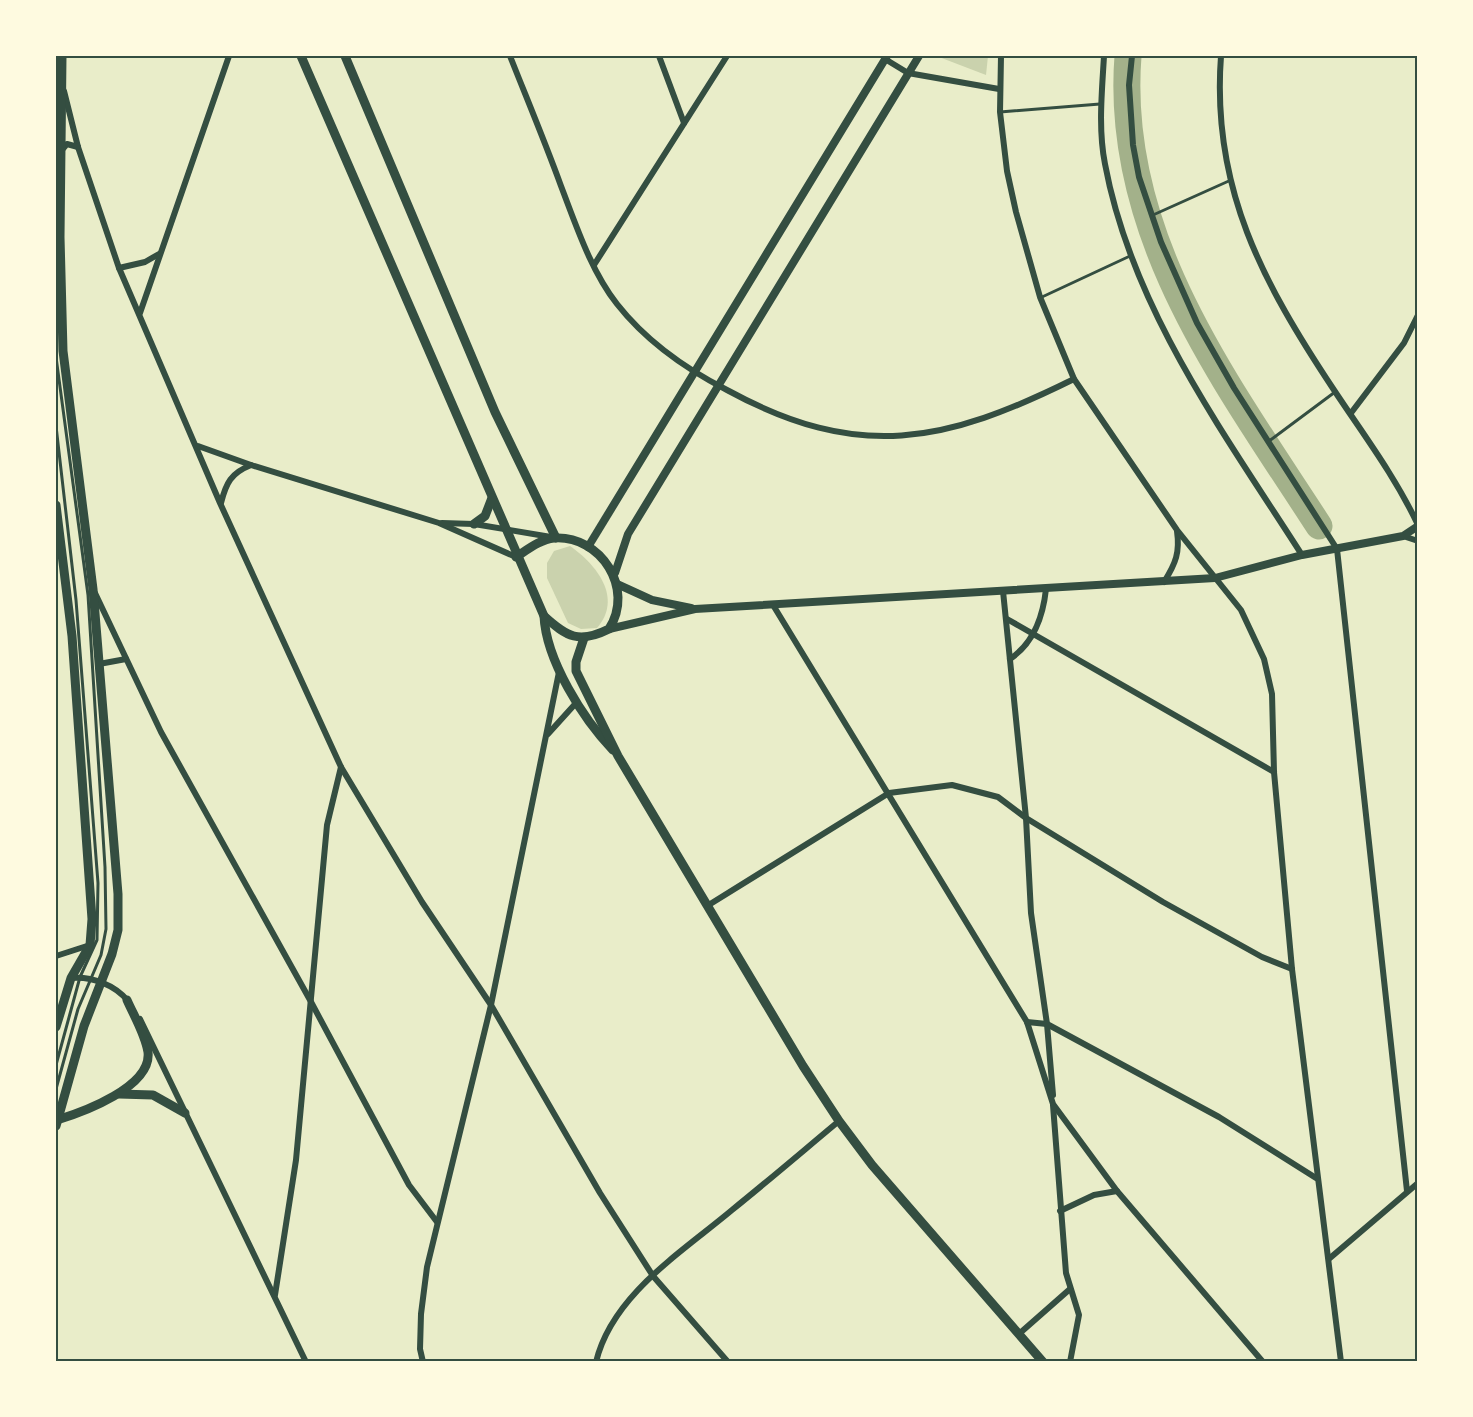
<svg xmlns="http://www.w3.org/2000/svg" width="1473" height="1417" font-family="'Nunito Sans',sans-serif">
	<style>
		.green { fill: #cad2ad }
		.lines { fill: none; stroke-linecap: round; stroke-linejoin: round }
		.river { stroke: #a3b18a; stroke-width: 27 }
		.service { stroke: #344e41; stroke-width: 3 }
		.minor { stroke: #344e41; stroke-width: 6 }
		.tertiary { stroke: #344e41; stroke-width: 8 }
		.secondary { stroke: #344e41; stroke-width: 8 }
		.primary { stroke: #344e41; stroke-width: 9 }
		.neatline { fill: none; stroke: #344e41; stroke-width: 2 }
	</style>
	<rect width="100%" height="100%" fill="#e9edc9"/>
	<g class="green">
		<path d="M988,56L986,75L939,57V56Z"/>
		<path d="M570,546C597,565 623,598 597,628L581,629L568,623L547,578V563L554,551Z"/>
	</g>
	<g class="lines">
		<path class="river" d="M1128,56C1114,236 1226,382 1319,526"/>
		<g class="service">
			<path d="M1000,112L1100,104"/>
			<path d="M1153,215L1231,180"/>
			<path d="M1042,297L1130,256"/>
			<path d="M56,357L88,595L105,867L106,929L101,955L78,1009L56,1089"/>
			<path d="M56,426L76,600L98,883L97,940L80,977L56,1065"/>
			<path d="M1269,441L1335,392"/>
		</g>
		<g class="minor">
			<path d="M510,56C527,99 545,142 561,186C576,225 591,271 617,304C646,341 686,369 727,390C859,462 945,443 1074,379"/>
			<path d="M659,56L684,123"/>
			<path d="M1001,56L1000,112L1007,171L1016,212L1040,297L1074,379L1177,530L1241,610L1264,659L1272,694L1274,772L1292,969L1341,1362"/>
			<path d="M1104,56C1102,91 1098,129 1105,164C1132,309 1224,433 1302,555"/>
			<path d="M1132,56L1129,85L1133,145L1139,177L1161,242L1197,323L1234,388L1337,549L1407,1191"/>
			<path d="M1221,56C1211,188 1263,283 1334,390C1363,434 1395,476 1418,525"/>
			<path d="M885,59L908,73L999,89"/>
			<path d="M64,91L78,147L119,268L220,503L341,767L422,902L491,1005L600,1193L653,1276L728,1362"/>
			<path d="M61,151L67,144L78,147"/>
			<path d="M594,265L727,56"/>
			<path d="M119,268L145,262L159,254"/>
			<path d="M140,313L229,56"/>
			<path d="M1351,413L1404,343L1418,315"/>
			<path d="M198,446L251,465L439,523L516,557"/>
			<path d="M221,503C226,483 231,473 251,465"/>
			<path d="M442,523L474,524L551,537"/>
			<path d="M1403,536L1418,541"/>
			<path d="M1164,582C1176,563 1180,552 1177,531"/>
			<path d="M1003,591L1026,818L1031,913L1047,1024L1053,1095"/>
			<path d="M95,593L161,732L310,1000L409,1185L437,1222"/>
			<path d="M773,605L1027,1022L1053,1104L1117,1191L1263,1362"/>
			<path d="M1007,619L1274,772"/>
			<path d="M1010,659C1034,643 1043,617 1046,589"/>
			<path d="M99,664L126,659"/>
			<path d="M548,734L576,703"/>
			<path d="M707,906L889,793L952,785L998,797L1026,818L1163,902L1262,957L1292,969"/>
			<path d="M56,956L90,945"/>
			<path d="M71,978C92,976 115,985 128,1001"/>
			<path d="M140,1019L306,1362"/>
			<path d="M1027,1022L1047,1024L1219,1117L1316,1178"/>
			<path d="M1053,1105L1066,1273L1079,1315L1070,1362"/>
			<path d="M1060,1211L1094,1195L1117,1191"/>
			<path d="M1330,1258L1418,1183"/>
			<path d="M275,1295L296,1160L327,825L341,767"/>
			<path d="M1020,1333L1070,1289"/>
			<path d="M423,1362L420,1349L421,1314L427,1267L491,1005L559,672"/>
			<path d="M596,1362C612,1295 682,1252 732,1210C768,1181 803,1151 839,1121"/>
		</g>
		<g class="tertiary">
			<path d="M617,584L652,600L691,608"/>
			<path d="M609,629L695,609L1215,578L1302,555L1403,536L1418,526"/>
		</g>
		<g class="secondary">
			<path d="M588,547L887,56"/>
			<path d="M615,573L628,534L919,56"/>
		</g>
		<g class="primary">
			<path d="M301,56L544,616C546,660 583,719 613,750"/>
			<path d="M345,56L495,412L556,538"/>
			<path d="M56,505L72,636L92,919L90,945L71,978L56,1027"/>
			<path d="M474,524L485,516L492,498"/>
			<path d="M516,557C527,550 541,539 554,538C601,535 635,589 609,629C579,644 567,637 544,616"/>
			<path d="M584,638L576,662V671L618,756L803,1066L839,1121L872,1165L1043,1362"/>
			<path d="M119,1094L153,1095L185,1113"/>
			<path d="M57,1120C83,1112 152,1087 148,1052C145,1034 134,1016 127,1000"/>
			<path d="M56,1126L84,1026L112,954L118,930V894L93,589L63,351L60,237L62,56"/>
		</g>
	</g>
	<rect width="1473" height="1417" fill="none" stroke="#fefae0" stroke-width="114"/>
	<rect x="57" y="57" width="1359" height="1303" class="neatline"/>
</svg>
